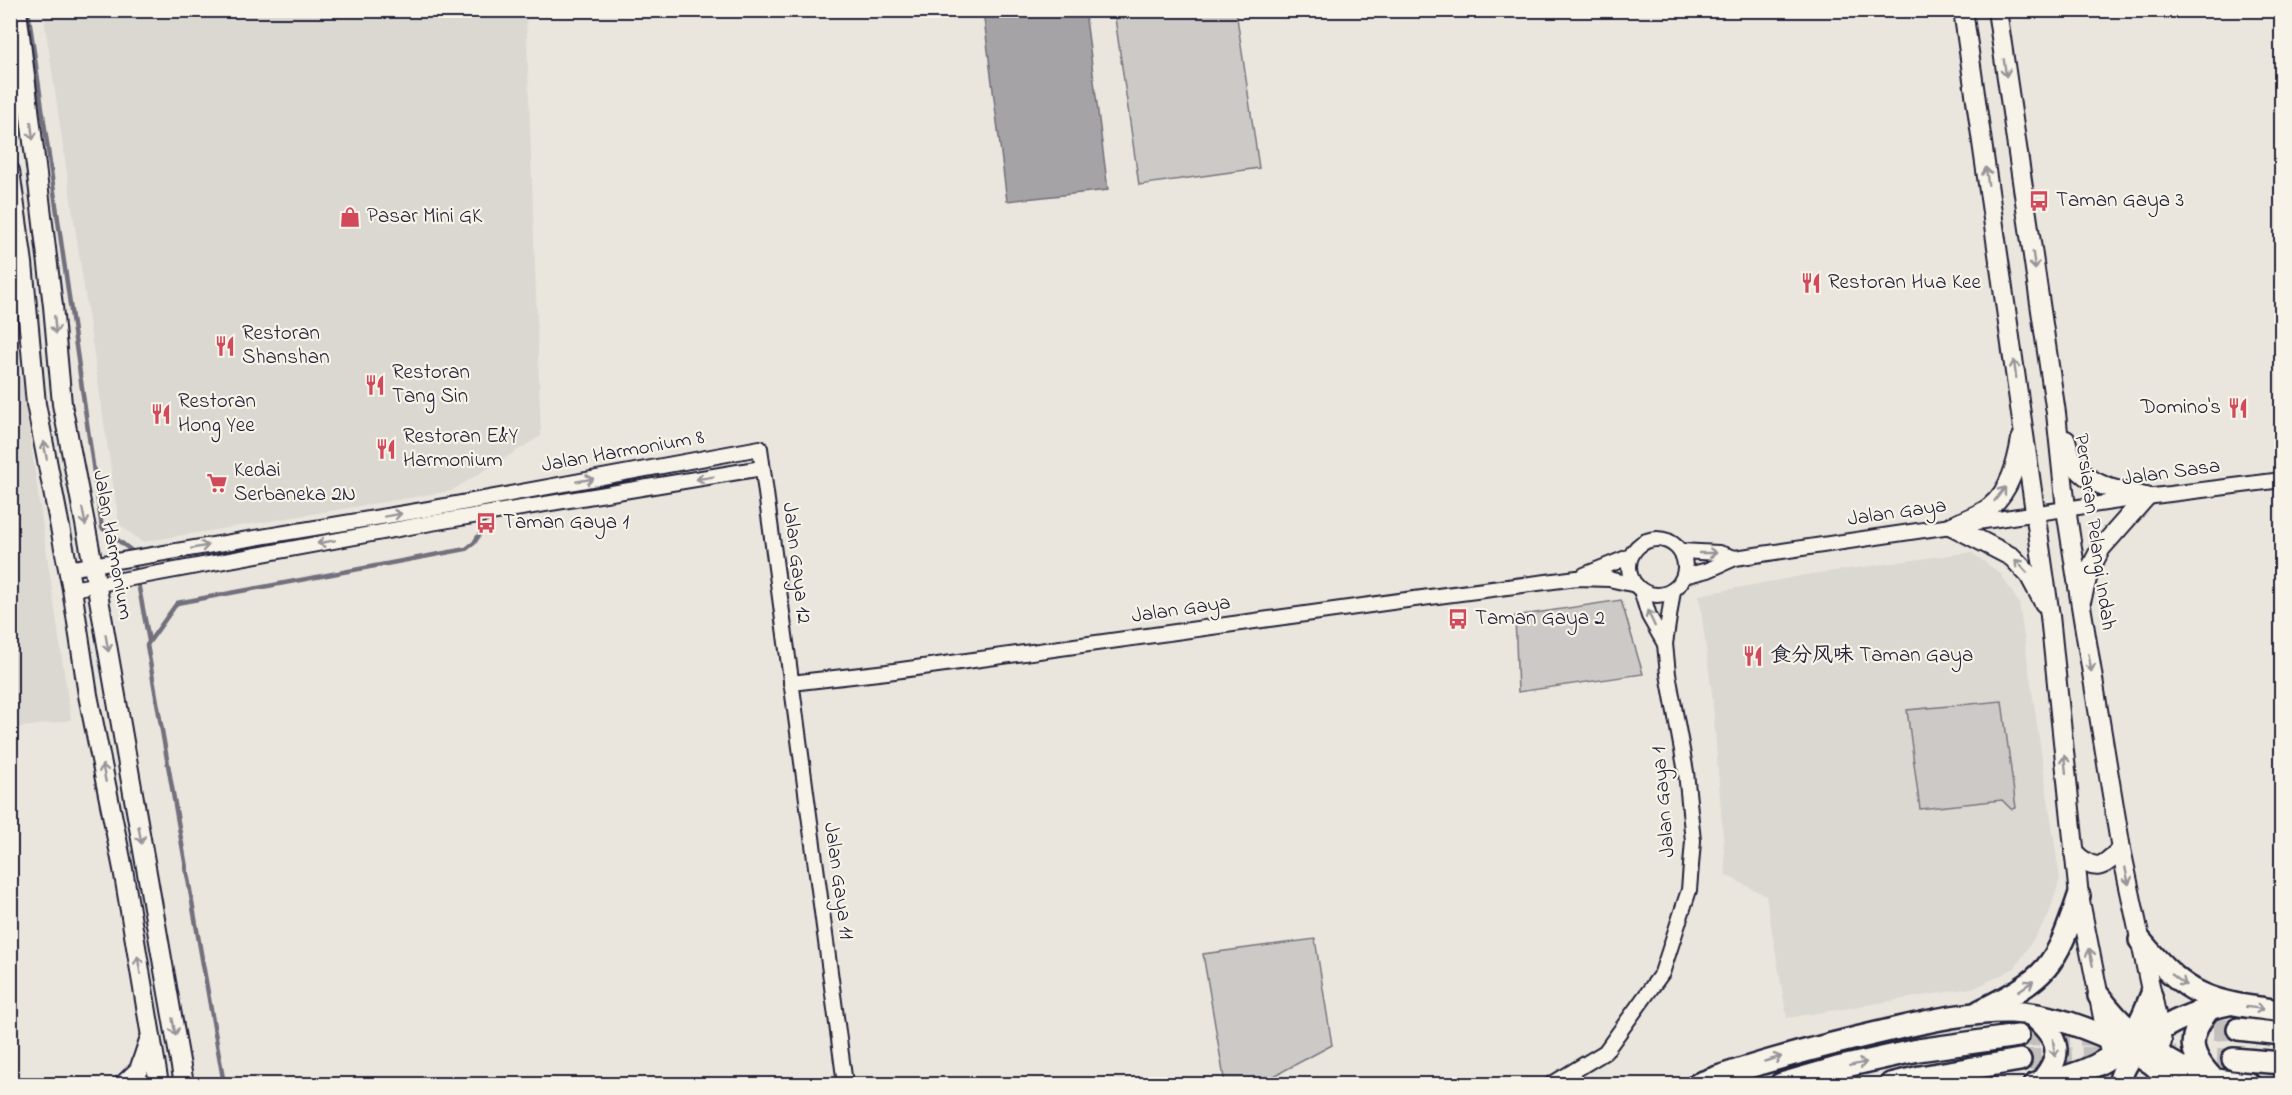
<svg xmlns="http://www.w3.org/2000/svg" width="2292" height="1095" font-family="'Indie Flower','LXGW WenKai TC',sans-serif">
	<style>
		.built { fill: #dbd8d2 }
		.green { fill: #cdc9c6; stroke: #787680; stroke-width: 1.5 }
		.water { fill: #a6a3a6; stroke: #716f7b; stroke-width: 1.5 }
		.lines { fill: none; stroke-linecap: round; stroke-linejoin: round }
		.stream { stroke: #716f7b; stroke-width: 4.5 }
		.highway-tunnel { stroke: #c2bfbd; stroke-width: 21; stroke-dasharray: 21 10; stroke-linecap: butt }
		.minor-casing { stroke: #22223b; stroke-width: 18 }
		.major-casing { stroke: #22223b; stroke-width: 22 }
		.highway-casing { stroke: #22223b; stroke-width: 26 }
		.minor { stroke: #f7f3e8; stroke-width: 14 }
		.major { stroke: #f7f3e8; stroke-width: 18 }
		.highway { stroke: #f7f3e8; stroke-width: 21 }
		.oneway { stroke: #97959a }
		.labels { text-anchor: middle; dominant-baseline: central; stroke-width: 4.5; stroke-linejoin: round; paint-order: stroke }
		.poi-label { font-size: 21px; fill: #22223b; stroke: #f7f3e8; text-anchor: start }
		.street-label { font-size: 21px; fill: #22223b; stroke: #f7f3e8 }
	</style>
	<rect width="100%" height="100%" fill="#eae6de"/>
	<filter id="ink" filterUnits="userSpaceOnUse"><feTurbulence type="fractalNoise" baseFrequency=".0167" numOctaves="2"/><feDisplacementMap in="SourceGraphic" scale="12" xChannelSelector="R" yChannelSelector="G"/><feConvolveMatrix kernelMatrix="1 2 1 2 8 2 1 2 1" color-interpolation-filters="sRGB"/></filter>
	<g filter="url(#ink)">
		<g class="built">
			<path d="M43,11H526L541,436L451,491L142,542L119,524Z"/>
			<path d="M10,300L71,720L11,729H10Z"/>
			<path d="M1971,552L2000,573L2019,603L2060,879L2048,917L2015,968L1977,987L1787,1018L1766,896L1726,875L1712,694L1699,595L1805,575Z"/>
		</g>
		<g class="green">
			<path d="M1114,11H1236L1259,168L1139,185Z"/>
			<path d="M1621,600L1643,674L1518,692L1515,616Z"/>
			<path d="M2002,701L2016,808L2011,809L2002,800L1920,809L1907,710Z"/>
			<path d="M1315,939L1332,1045L1259,1084H1225L1203,954Z"/>
		</g>
		<path class="water" d="M983,11H1085L1108,190L1007,201Z"/>
		<g class="lines">
			<g class="stream">
				<path d="M28,10L102,528L132,551L149,641"/>
				<path d="M224,1084L147,645L177,603L466,549L474,543L483,529"/>
			</g>
			<g class="highway-tunnel">
				<path d="M2151,1033L2238,1029"/>
				<path d="M2018,1036L2099,1035"/>
				<path d="M2155,1056L2233,1059"/>
				<path d="M2020,1060L2115,1056"/>
			</g>
			<g class="minor-casing">
				<g id="minor">
					<circle cx="1657" cy="567" r="28"/>
					<path d="M1680,551L1719,553L1735,558"/>
					<path d="M68,569L429,509L760,448L845,1084"/>
					<path d="M1584,575L1631,556"/>
					<path d="M1684,576L1708,570L1735,558L2146,497L2282,480"/>
					<path d="M72,589L431,523L762,468"/>
					<path d="M1641,590L1649,616L1665,644"/>
					<path d="M791,683L887,672L1399,601L1577,578L1609,579L1636,585"/>
					<path d="M1552,1084L1605,1052L1662,973L1689,890L1693,841L1686,772L1668,674L1665,644L1673,590"/>
				</g>
			</g>
			<g class="major-casing">
				<g id="major">
					<path d="M17,10L53,306L62,404L93,565L184,1084"/>
					<path d="M1963,10L2050,616L2079,896L2109,1048"/>
					<path d="M1997,10L2056,413L2066,509L2081,606L2121,849L2162,1042"/>
					<path d="M10,171L23,263L36,404L72,589L88,695L123,869L159,1084"/>
					<path d="M2066,440C2068,447 2070,456 2074,463C2088,486 2122,492 2146,497"/>
					<path d="M1952,526L2012,557L2029,575L2044,603"/>
					<path d="M1952,526C1964,520 1980,515 1990,507C2010,491 2017,463 2021,439"/>
					<path d="M2082,598L2089,571L2101,548L2146,497"/>
					<path d="M2074,853C2096,873 2102,868 2121,849"/>
					<path d="M124,1084L139,1070L149,1040"/>
				</g>
			</g>
			<g class="highway-casing">
				<g id="highway">
					<path d="M2140,940C2188,998 2209,1002 2282,1011"/>
					<path d="M2099,996C2123,1028 2157,1058 2195,1074C2212,1081 2231,1082 2249,1084"/>
					<path d="M2210,1008C2186,1037 2188,1053 2214,1080"/>
					<path d="M1980,1011C2048,977 2055,968 2079,896"/>
					<path d="M2032,1015C2060,1040 2065,1054 2039,1084"/>
					<path d="M2238,1029L2282,1034"/>
					<path d="M2233,1059L2282,1063"/>
					<path d="M1698,1084C1761,1061 1825,1045 1890,1030C1929,1021 1971,1011 2011,1012C2056,1014 2115,1036 2151,1063C2158,1068 2164,1076 2170,1082"/>
					<path d="M1781,1084L1837,1068L1918,1050L2018,1036"/>
					<path d="M1891,1084L1920,1077L2020,1060"/>
					<path d="M2035,1084C2069,1078 2113,1065 2133,1034C2141,1022 2146,1009 2151,996"/>
					<path d="M2119,1084C2130,1036 2184,1013 2229,1004"/>
				</g>
			</g>
			<use href="#minor" class="minor"/>
			<use href="#major" class="major"/>
			<use href="#highway" class="highway"/>
		</g>
		<defs><path id="oneway-shaft" d="M-6 0H5M1.5-3L5.5 0L1.5 3" fill="none" stroke-width="1.6" stroke-linecap="round" stroke-linejoin="round" transform="scale(1.5)"/></defs>
		<g class="oneway">
			<use href="#oneway-shaft" transform="translate(2005 68) rotate(82)"/>
			<use href="#oneway-shaft" transform="translate(32 131) rotate(83)"/>
			<use href="#oneway-shaft" transform="translate(1987 176) rotate(-98)"/>
			<use href="#oneway-shaft" transform="translate(2034 261) rotate(82)"/>
			<use href="#oneway-shaft" transform="translate(55 325) rotate(85)"/>
			<use href="#oneway-shaft" transform="translate(2015 369) rotate(-98)"/>
			<use href="#oneway-shaft" transform="translate(45 450) rotate(-101)"/>
			<use href="#oneway-shaft" transform="translate(705 478) rotate(171)"/>
			<use href="#oneway-shaft" transform="translate(585 480) rotate(-10)"/>
			<use href="#oneway-shaft" transform="translate(2000 494) rotate(-52)"/>
			<use href="#oneway-shaft" transform="translate(393 515) rotate(-10)"/>
			<use href="#oneway-shaft" transform="translate(84 517) rotate(79)"/>
			<use href="#oneway-shaft" transform="translate(326 542) rotate(170)"/>
			<use href="#oneway-shaft" transform="translate(200 547) rotate(-10)"/>
			<use href="#oneway-shaft" transform="translate(1708 553)"/>
			<use href="#oneway-shaft" transform="translate(2021 566) rotate(-133)"/>
			<use href="#oneway-shaft" transform="translate(1651 618) rotate(-115)"/>
			<use href="#oneway-shaft" transform="translate(107 643) rotate(80)"/>
			<use href="#oneway-shaft" transform="translate(2090 663) rotate(81)"/>
			<use href="#oneway-shaft" transform="translate(2065 764) rotate(-96)"/>
			<use href="#oneway-shaft" transform="translate(104 773) rotate(-101)"/>
			<use href="#oneway-shaft" transform="translate(140 835) rotate(80)"/>
			<use href="#oneway-shaft" transform="translate(2127 876) rotate(78)"/>
			<use href="#oneway-shaft" transform="translate(2091 957) rotate(-101)"/>
			<use href="#oneway-shaft" transform="translate(139 965) rotate(-99)"/>
			<use href="#oneway-shaft" transform="translate(2179 980) rotate(38)"/>
			<use href="#oneway-shaft" transform="translate(2026 986) rotate(-34)"/>
			<use href="#oneway-shaft" transform="translate(2255 1008) rotate(7)"/>
			<use href="#oneway-shaft" transform="translate(174 1027) rotate(80)"/>
			<use href="#oneway-shaft" transform="translate(2054 1048) rotate(83)"/>
			<use href="#oneway-shaft" transform="translate(1773 1059) rotate(-16)"/>
			<use href="#oneway-shaft" transform="translate(1858 1064) rotate(-12)"/>
		</g>
	</g>
	<defs>
		<g id="bus-bare" transform="scale(1.62)"><path d="M-5-6H5V4H4V6H2V4H-2V6H-4V4H-5ZM-3.5-4V0h7V-4ZM-3.5 1.2v1.5H-2V1.2ZM2 1.2v1.5H3.5V1.2Z" fill="#d1495b" stroke="#f7f3e8" stroke-width="2.5" paint-order="stroke"/></g>
		<g id="shop-bare" transform="scale(1.62)"><path d="M-5-2.5h2.3a2.7 3.5 0 0 1 5.4 0H5L5.5 6h-11ZM-1.5-2.5h3a1.5 2.3 0 0 0-3 0Z" fill="#d1495b" stroke="#f7f3e8" stroke-width="2.5" paint-order="stroke"/></g>
		<g id="restaurant-bare" transform="scale(1.62)"><path d="M-5-6h1v4h1v-4h1v4h1v-4h1v5L-1.5 .5V6h-2V.5L-5-1ZM5-6V6H3V1.5H1.5Q1.5-4 5-6Z" fill="#d1495b" stroke="#f7f3e8" stroke-width="2.5" paint-order="stroke"/></g>
		<g id="supermarket-bare" transform="scale(1.62)"><path d="M-6-5.5h2.5l.6 2H6L4.5 2H-2.5L-4.4-4H-6ZM-1.5 3.2a1.3 1.3 0 1 0 .1 0ZM3 3.2a1.3 1.3 0 1 0 .1 0Z" fill="#d1495b" stroke="#f7f3e8" stroke-width="2.5" paint-order="stroke"/></g>
	</defs>
	<g fill-rule="evenodd">
		<use href="#bus-bare" x="2039" y="201"/>
		<use href="#shop-bare" x="350" y="217"/>
		<use href="#restaurant-bare" x="1811" y="283"/>
		<use href="#restaurant-bare" x="225" y="346"/>
		<use href="#restaurant-bare" x="375" y="385"/>
		<use href="#restaurant-bare" x="2238" y="408"/>
		<use href="#restaurant-bare" x="161" y="414"/>
		<use href="#restaurant-bare" x="386" y="449"/>
		<use href="#supermarket-bare" x="217" y="483"/>
		<use href="#bus-bare" x="486" y="523"/>
		<use href="#bus-bare" x="1458" y="619"/>
		<use href="#restaurant-bare" x="1753" y="656"/>
	</g>
	<g class="labels">
		<g class="poi-label">
			<text x="2056" y="201">Taman Gaya 3</text>
			<text x="367" y="217">Pasar Mini GK</text>
			<text x="1828" y="283">Restoran Hua Kee</text>
			<text x="242" y="334">Restoran<tspan x="242" dy="24">Shanshan</tspan></text>
			<text x="392" y="373">Restoran<tspan x="392" dy="24">Tang Sin</tspan></text>
			<text x="178" y="402">Restoran<tspan x="178" dy="24">Hong Yee</tspan></text>
			<text x="2221" y="408" text-anchor="end">Domino's</text>
			<text x="403" y="437">Restoran E&amp;Y<tspan x="403" dy="24">Harmonium</tspan></text>
			<text x="234" y="471">Kedai<tspan x="234" dy="24">Serbaneka 2N</tspan></text>
			<text x="503" y="523">Taman Gaya 1</text>
			<text x="1475" y="619">Taman Gaya 2</text>
			<text x="1770" y="656">食分风味 Taman Gaya</text>
		</g>
		<g class="street-label">
			<text transform="translate(623 452) rotate(-10)">Jalan Harmonium 8</text>
			<text transform="translate(2171 473) rotate(-8)">Jalan Sasa</text>
			<text transform="translate(1897 513) rotate(-8)">Jalan Gaya</text>
			<text transform="translate(2094 532) rotate(82)">Persiaran Pelangi Indah</text>
			<text transform="translate(112 545) rotate(80)">Jalan Harmonium</text>
			<text transform="translate(796 563) rotate(83)">Jalan Gaya 12</text>
			<text transform="translate(1181 610) rotate(-8)">Jalan Gaya</text>
			<text transform="translate(1664 802) rotate(-95)">Jalan Gaya 1</text>
			<text transform="translate(838 881) rotate(82)">Jalan Gaya 11</text>
		</g>
	</g>
	<rect width="2292" height="1095" fill="none" stroke="#f7f3e8" stroke-width="36"/>
	<rect x="18" y="18" width="2256" height="1059" fill="none" stroke="#22223b" stroke-width="2" filter="url(#ink)"/>
</svg>
